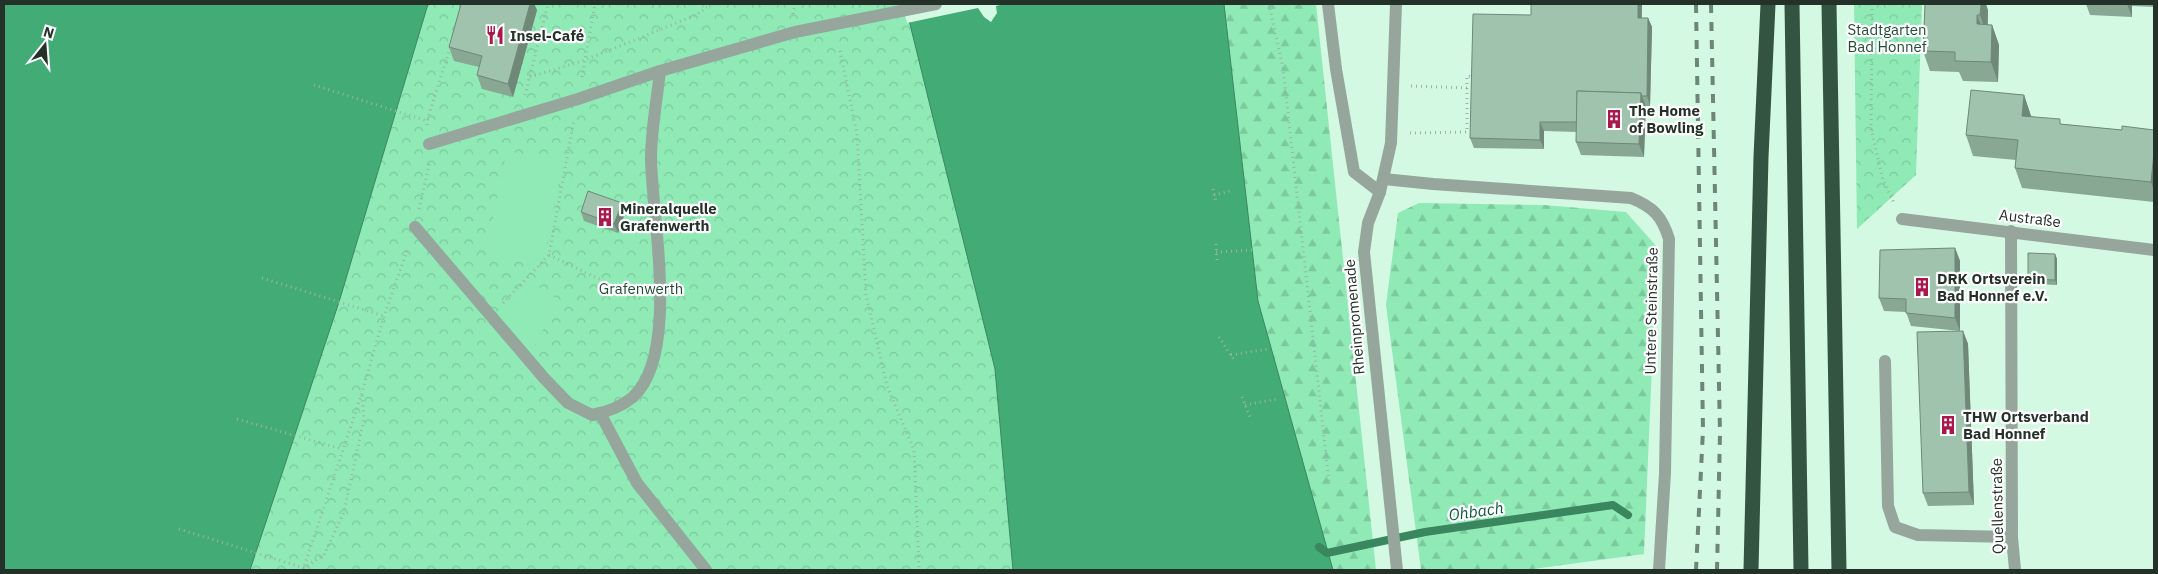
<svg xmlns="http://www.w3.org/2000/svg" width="2158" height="574" font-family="'IBM Plex Sans',sans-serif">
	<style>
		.forest { fill: url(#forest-firs) }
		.park { fill: url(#park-crowns) }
		.pitch { fill: #8feab6 }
		.water { fill: #42ab76; stroke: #39865f }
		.pier { fill: #d4f9e2 }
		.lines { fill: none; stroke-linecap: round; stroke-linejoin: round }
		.stream { stroke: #39865f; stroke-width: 8 }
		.path { stroke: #97b5a2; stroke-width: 3; stroke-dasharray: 1 4; stroke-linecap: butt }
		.minor { stroke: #96a69c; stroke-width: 12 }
		.highway { stroke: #345442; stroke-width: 15 }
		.rail { stroke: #6e8677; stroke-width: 4; stroke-dasharray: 9 9; stroke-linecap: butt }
		.wall { fill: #89a894 }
		.shaded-wall { fill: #6f8878 }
		.building { fill: #9fc3ac; stroke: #6f8878 }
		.labels { text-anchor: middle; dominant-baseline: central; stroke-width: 4.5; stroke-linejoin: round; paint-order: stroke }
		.park-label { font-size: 15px; fill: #214c35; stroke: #fff }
		.poi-label { font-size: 15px; font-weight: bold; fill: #233128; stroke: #fff; text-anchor: start }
		.street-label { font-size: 15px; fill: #233128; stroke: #fff }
		.water-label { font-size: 16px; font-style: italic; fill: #085a37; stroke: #fff }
	</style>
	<defs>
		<pattern id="forest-firs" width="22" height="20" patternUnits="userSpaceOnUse" patternTransform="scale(1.25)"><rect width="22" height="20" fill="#8feab6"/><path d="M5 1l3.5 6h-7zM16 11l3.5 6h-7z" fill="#7bc99c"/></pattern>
		<pattern id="park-crowns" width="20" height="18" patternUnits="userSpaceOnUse" patternTransform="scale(1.25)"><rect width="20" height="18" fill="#8feab6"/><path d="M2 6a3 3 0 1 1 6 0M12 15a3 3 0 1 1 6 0" fill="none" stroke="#7bc99c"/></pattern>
	</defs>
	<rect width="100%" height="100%" fill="#d4f9e2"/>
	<g class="forest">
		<path d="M1224,4H1316L1376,570H1333L1258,301Z"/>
		<path d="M1419,203L1544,205L1626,212L1657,247L1644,554L1526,570H1421L1386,305L1398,213Z"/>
	</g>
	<g class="park">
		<path d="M428,4H905L995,369L1013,570H250L339,302Z"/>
		<path d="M1854,4H1922L1916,175L1857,229Z"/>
	</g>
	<g class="pitch">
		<path d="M511,152L563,161L545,253L532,266L492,253L487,247L506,156Z"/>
		<path d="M526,282H530L557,299L555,308L524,364L482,333L483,329Z"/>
	</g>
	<g class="water">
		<path d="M4,4H428L339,302L250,570H4Z"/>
		<path d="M905,4H1224L1258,301L1333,570H1013L995,369Z"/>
	</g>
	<path class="pier" d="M902,4H1004L996,6L997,13L991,22L984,17L978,8L907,23Z"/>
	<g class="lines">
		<path class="stream" d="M1319,547L1327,553L1425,532L1613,505L1628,515"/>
		<g class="path">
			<path d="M1269,4L1283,68L1329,482"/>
			<path d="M1872,4L1871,129L1883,180L1894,203"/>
			<path d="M793,14L795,4"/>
			<path d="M840,51L857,134L866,295L887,386L914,450L919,570"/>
			<path d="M530,77L585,60L696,15L711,4"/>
			<path d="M582,77L595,4"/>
			<path d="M314,85L427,121"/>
			<path d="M1411,86L1467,88"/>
			<path d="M525,95L548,4"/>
			<path d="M427,125V121L451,45"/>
			<path d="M1410,133L1467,132V76L1474,77"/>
			<path d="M1213,189L1216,202"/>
			<path d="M1214,195L1233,190"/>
			<path d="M419,209L430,161"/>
			<path d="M1216,244L1217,260"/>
			<path d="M1216,252L1252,250"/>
			<path d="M549,255L641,299"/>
			<path d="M262,278L384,316"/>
			<path d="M503,303L549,255L574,120"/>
			<path d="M1219,337L1234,360"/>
			<path d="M1231,355L1268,349"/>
			<path d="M1242,397L1251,420"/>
			<path d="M1245,405L1278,399"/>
			<path d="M237,419L342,449"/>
			<path d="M179,529L304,568L324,555L344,512L364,419L362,395"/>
			<path d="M303,570L362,393L384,316L408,248"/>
		</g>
		<g class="minor">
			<path d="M1328,4L1336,69L1354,172L1380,192"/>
			<path d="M1396,4L1391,143L1380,192L1368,223L1364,252L1397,570"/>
			<path d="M429,144L578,99L660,71L795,32L936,4"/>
			<path d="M1384,179L1433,184L1631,198C1653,207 1662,216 1669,239L1665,473L1659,570"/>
			<path d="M1902,219L2154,250"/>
			<path d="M415,227L544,378L568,403L592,415C607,412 621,407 633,397C680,354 652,218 651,159C651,130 657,100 660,71"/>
			<path d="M2011,231L2012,537L2015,570"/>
			<path d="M1885,361L1888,506L1895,527L1918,535L2012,537"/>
			<path d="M600,413L637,483L706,570"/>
		</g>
		<g class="highway">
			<path d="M1792,4L1801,570"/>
			<path d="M1829,4L1839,570"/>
			<path d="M1751,570L1761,157L1768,4"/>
		</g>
		<g class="rail">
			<path d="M1696,4L1703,430L1696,570"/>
			<path d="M1711,4L1720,433L1717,570"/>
		</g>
	</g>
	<g class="wall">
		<path d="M461,4H534L537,10L513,97L482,89L477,75L479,67L454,61L449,47Z"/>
		<path d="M1642,4V18H1648L1652,27L1650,106H1645L1644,157L1581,155L1576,142L1577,132L1544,131V149L1474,148L1470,138L1531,15Z"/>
		<path d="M1925,4L1988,10V25H1992L1999,45L1998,82L1963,81L1959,72L1930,71L1923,51Z"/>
		<path d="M2086,4H2154V7L2132,6V17L2090,15Z"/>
		<path d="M2024,95L2031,116L2062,124L2122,130H2154V202L2022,188L2015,168L2016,160L1973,156L1966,135Z"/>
		<path d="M622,203L625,213L618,233L584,221L581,212Z"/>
		<path d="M1955,248L1960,261V331L1911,326L1906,312L1884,311L1879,298Z"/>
		<path d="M2055,254L2057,259V285L2030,284L2028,279Z"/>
		<path d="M1963,331L1968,344L1974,505L1928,506L1923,493Z"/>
	</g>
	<g class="shaded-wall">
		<path d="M530,4H534L537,10L513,97L508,84Z"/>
		<path d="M1638,4H1642L1641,27L1638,18Z"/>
		<path d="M1981,4H1986L1988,10L1987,35L1980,15Z"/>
		<path d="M2127,4H2132V17Z"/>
		<path d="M1977,15L1985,35L1977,24Z"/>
		<path d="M1648,18L1652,27L1650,106L1647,96Z"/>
		<path d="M1992,25L1999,45L1998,82L1991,62Z"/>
		<path d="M1641,93L1646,107L1644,157L1639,144Z"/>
		<path d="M2024,95L2031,116L2029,136L2022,116Z"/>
		<path d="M1540,122L1544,131V149L1540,140Z"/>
		<path d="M2154,153V191L2151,182Z"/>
		<path d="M622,203L625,213L618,233L614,224Z"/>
		<path d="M1955,248L1960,261V331L1955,318Z"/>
		<path d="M2055,254L2057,259V285L2055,280Z"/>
		<path d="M1963,331L1968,344L1974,505L1969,492Z"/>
	</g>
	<g class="building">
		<path d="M461,4H530L508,84L477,75L482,56L449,47Z"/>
		<path d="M1531,4H1638V18H1648L1647,96H1642L1641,93L1577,91V122H1540V140L1470,138L1473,14L1531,15Z"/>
		<path d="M1925,4H1981L1980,15H1977V24L1992,25L1991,62L1955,61V52L1923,51Z"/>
		<path d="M1971,90L2024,95L2022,116L2060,119V124L2122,130V126L2154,130V153L2151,182L2015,168L2018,140L1966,135Z"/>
		<path d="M1577,91L1641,93L1639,144L1576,142Z"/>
		<path d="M588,191L622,203L614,224L581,212Z"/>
		<path d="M1955,248V318L1906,313V299L1879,298L1880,250Z"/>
		<path d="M2028,253L2055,254V280L2028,279Z"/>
		<path d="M1963,331L1969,492L1923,493L1917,332Z"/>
	</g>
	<defs>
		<g id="restaurant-bare" transform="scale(1.5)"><path d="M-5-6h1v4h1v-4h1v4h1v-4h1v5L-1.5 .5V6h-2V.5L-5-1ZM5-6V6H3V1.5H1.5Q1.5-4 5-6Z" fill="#aa174b" stroke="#fff" stroke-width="2.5" paint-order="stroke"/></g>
		<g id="building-bare" transform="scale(1.5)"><path d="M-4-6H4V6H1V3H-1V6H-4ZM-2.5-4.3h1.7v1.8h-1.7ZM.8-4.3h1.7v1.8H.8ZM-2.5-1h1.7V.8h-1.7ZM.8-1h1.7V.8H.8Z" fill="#aa174b" stroke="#fff" stroke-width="2.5" paint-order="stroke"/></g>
	</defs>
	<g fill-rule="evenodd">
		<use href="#restaurant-bare" x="495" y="35"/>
		<use href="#building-bare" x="1614" y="119"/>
		<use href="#building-bare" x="605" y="217"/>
		<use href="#building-bare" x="1922" y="287"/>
		<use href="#building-bare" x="1948" y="425"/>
	</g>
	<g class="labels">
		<g class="park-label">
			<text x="1887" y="29">Stadtgarten<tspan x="1887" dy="17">Bad Honnef</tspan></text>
			<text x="641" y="288">Grafenwerth</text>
		</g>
		<g class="poi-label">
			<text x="510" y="35">Insel-Café</text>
			<text x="1629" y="110">The Home<tspan x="1629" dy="17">of Bowling</tspan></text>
			<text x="620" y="208">Mineralquelle<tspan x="620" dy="17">Grafenwerth</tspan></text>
			<text x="1937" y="278">DRK Ortsverein<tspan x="1937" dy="17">Bad Honnef e.V.</tspan></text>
			<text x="1963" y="416">THW Ortsverband<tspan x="1963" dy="17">Bad Honnef</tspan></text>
		</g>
		<g class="street-label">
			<text transform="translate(2030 218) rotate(7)">Austraße</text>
			<text transform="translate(1651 311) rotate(-89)">Untere Steinstraße</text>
			<text transform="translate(1354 317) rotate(-95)">Rheinpromenade</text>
			<text transform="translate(1997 506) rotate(-91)">Quellenstraße</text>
		</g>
		<g class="water-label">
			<text transform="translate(1476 511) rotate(-8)">Ohbach</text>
		</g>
	</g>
	<rect width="2158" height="574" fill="none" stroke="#233128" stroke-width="10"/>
	<g transform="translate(45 45) rotate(17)" stroke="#ffffff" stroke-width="4" paint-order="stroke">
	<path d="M0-4L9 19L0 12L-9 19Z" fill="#233128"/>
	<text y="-8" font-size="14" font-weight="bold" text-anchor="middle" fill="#233128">N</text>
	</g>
</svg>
